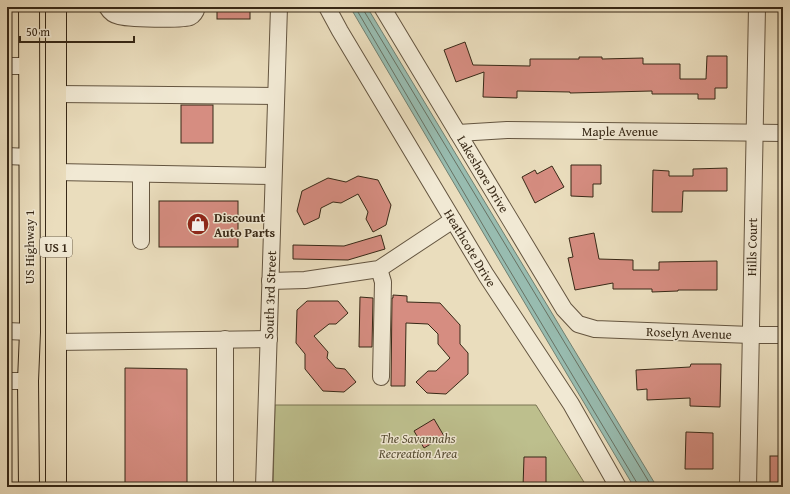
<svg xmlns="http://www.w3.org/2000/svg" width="790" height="494" font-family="'Gentium Book Plus',serif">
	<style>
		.green { fill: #bdbf8d; stroke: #7a7452 }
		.water { fill: #98bcb0; stroke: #718172 }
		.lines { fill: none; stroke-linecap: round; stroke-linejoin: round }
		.shore { stroke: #687263; stroke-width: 1 }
		.building { fill: #d68d81; stroke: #372816 }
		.minor-casing { stroke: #645540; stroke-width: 18 }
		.major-casing { stroke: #372816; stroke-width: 22 }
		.minor { stroke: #f1e9d4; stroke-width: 16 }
		.major { stroke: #eaddbd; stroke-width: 20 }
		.labels { text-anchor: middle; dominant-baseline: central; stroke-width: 3; stroke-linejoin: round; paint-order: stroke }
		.shield { fill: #f1e9d4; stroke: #6f624f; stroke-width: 1 }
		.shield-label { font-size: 12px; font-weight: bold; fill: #372816 }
		.street-label { font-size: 13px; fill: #372816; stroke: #f1e9d4 }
		.poi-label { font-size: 13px; font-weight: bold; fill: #372816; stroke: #f1e9d4; text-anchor: start }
		.park-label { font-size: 13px; font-style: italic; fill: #584e34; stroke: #f1e9d4 }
	</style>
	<rect width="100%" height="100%" fill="#eaddbd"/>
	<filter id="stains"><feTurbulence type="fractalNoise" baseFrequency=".005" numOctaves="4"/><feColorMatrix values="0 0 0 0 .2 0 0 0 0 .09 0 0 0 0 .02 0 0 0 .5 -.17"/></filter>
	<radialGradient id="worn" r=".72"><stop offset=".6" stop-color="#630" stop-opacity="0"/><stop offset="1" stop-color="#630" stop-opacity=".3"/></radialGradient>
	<path class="green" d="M275,405H536L587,487H273Z"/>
	<path class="water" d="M350,7H367L657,487H634L501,263Z"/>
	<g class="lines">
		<g class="shore">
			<path d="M355,7L504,261L637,483V487"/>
			<path d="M364,7V11L652,487"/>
		</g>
	</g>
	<g class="building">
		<rect x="217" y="7" width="33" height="12"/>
		<path d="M465,42L473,65L530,66V59H579V57H602V59L643,58V64H680V79H706L707,56H727V88H715V99H698V94H652V91L570,93V92L517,91V98L483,97L484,72L456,82L444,50Z"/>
		<rect x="181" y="105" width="32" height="38"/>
		<path d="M571,165H601V184H593V197L571,196Z"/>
		<path d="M552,166L564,187L535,203L522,177L535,170L537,174Z"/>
		<path d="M727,168V191H683L682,212H652L653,170L669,171V176H693V169Z"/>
		<path d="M358,176L378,180L391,205L386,225L373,232L366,219L368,212L358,194L341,203L333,202L321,208L319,218L304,225L297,211L302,191L328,178L346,182Z"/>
		<rect x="159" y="201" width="79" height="46"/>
		<path d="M594,233L599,259L633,260V270H659V262L717,261V290H678V291L652,292V289H613V283L575,290L568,258L573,257L569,238Z"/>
		<path d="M381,235L385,249L348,260L293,259V245L344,246Z"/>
		<path d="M393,295L407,296V302L440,303L460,325V344L468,353V374L446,394L427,393L416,382L428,371H436L450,358L438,344V334L428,324L406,323L405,386H391L392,298H393Z"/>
		<path d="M360,297L373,298L372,347H359Z"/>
		<path d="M307,301H338L348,313L336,324H329L314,336L328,352L327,358L336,368L345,369L356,382L344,392L323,391L305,369V354L296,343L297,310Z"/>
		<path d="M691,364H721L720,407L690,406V398L647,400V389L637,390L636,370L690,367Z"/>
		<path d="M125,368L187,369V487H125Z"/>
		<path d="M434,419L444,436L424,448L414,431Z"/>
		<path d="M686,432L713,433V469H685Z"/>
		<rect x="770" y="456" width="13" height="27"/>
		<path d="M524,457H546V487H523Z"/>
	</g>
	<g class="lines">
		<g class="minor-casing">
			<g id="minor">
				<path d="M107,7C110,12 113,15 119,16C126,19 184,20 190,17C194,15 196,11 197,7"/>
				<path d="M327,7L340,31L486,275L571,404L618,487"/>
				<path d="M382,7L564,309L578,324L595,329L751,335H783"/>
				<path d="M7,66H29"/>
				<path d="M56,94L276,96"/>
				<path d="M458,133L507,130L783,133"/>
				<path d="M7,156L29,157"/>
				<path d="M56,172L273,176"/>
				<path d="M141,174V241"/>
				<path d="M379,269L383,282L381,377"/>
				<path d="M270,281L305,280L379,269L453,220"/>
				<path d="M7,331L30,332"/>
				<path d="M56,342L269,339"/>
				<path d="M7,381H28"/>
				<path d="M225,481V339"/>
				<path d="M264,487L279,7"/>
				<path d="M748,487L757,7"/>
			</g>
		</g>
		<g class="major-casing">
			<g id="major">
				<path d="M56,7V487"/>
				<path d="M29,487L28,381L30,332L29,7"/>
			</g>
		</g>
		<use href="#minor" class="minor"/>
		<use href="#major" class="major"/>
	</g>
	<defs>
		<g id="shop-disc" transform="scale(1.15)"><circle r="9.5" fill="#8f2418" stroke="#f1e9d4"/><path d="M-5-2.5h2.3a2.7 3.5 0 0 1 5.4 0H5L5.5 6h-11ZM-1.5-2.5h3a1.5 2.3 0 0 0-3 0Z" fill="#fff"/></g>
	</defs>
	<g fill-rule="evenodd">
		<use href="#shop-disc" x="198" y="224"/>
	</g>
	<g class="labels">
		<rect class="shield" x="40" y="237" width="32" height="20" rx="3"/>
		<g class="shield-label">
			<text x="56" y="247">US 1</text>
		</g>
		<g class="street-label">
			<text x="620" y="131">Maple Avenue</text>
			<text transform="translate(483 174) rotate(59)">Lakeshore Drive</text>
			<text transform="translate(29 247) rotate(-90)">US Highway 1</text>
			<text transform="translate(752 247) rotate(-89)">Hills Court</text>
			<text transform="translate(470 248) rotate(59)">Heathcote Drive</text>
			<text transform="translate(270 295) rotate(-88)">South 3rd Street</text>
			<text transform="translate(689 333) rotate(2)">Roselyn Avenue</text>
		</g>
		<g class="poi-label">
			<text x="214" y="217">Discount<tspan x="214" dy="15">Auto Parts</tspan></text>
		</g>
		<g class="park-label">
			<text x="418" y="438">The Savannahs<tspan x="418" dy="15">Recreation Area</tspan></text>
		</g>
	</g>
	<rect width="790" height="494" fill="none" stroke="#eaddbd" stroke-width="24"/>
	<rect x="8" y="8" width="774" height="478" fill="none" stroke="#372816" stroke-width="2"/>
	<rect x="12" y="12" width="766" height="470" fill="none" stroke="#372816"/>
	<path d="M20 36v6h114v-6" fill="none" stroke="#372816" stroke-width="2"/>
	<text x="26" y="36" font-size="12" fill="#372816" stroke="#f1e9d4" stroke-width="3" paint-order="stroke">50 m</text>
	<rect width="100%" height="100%" filter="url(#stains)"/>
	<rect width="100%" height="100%" fill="url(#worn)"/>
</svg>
